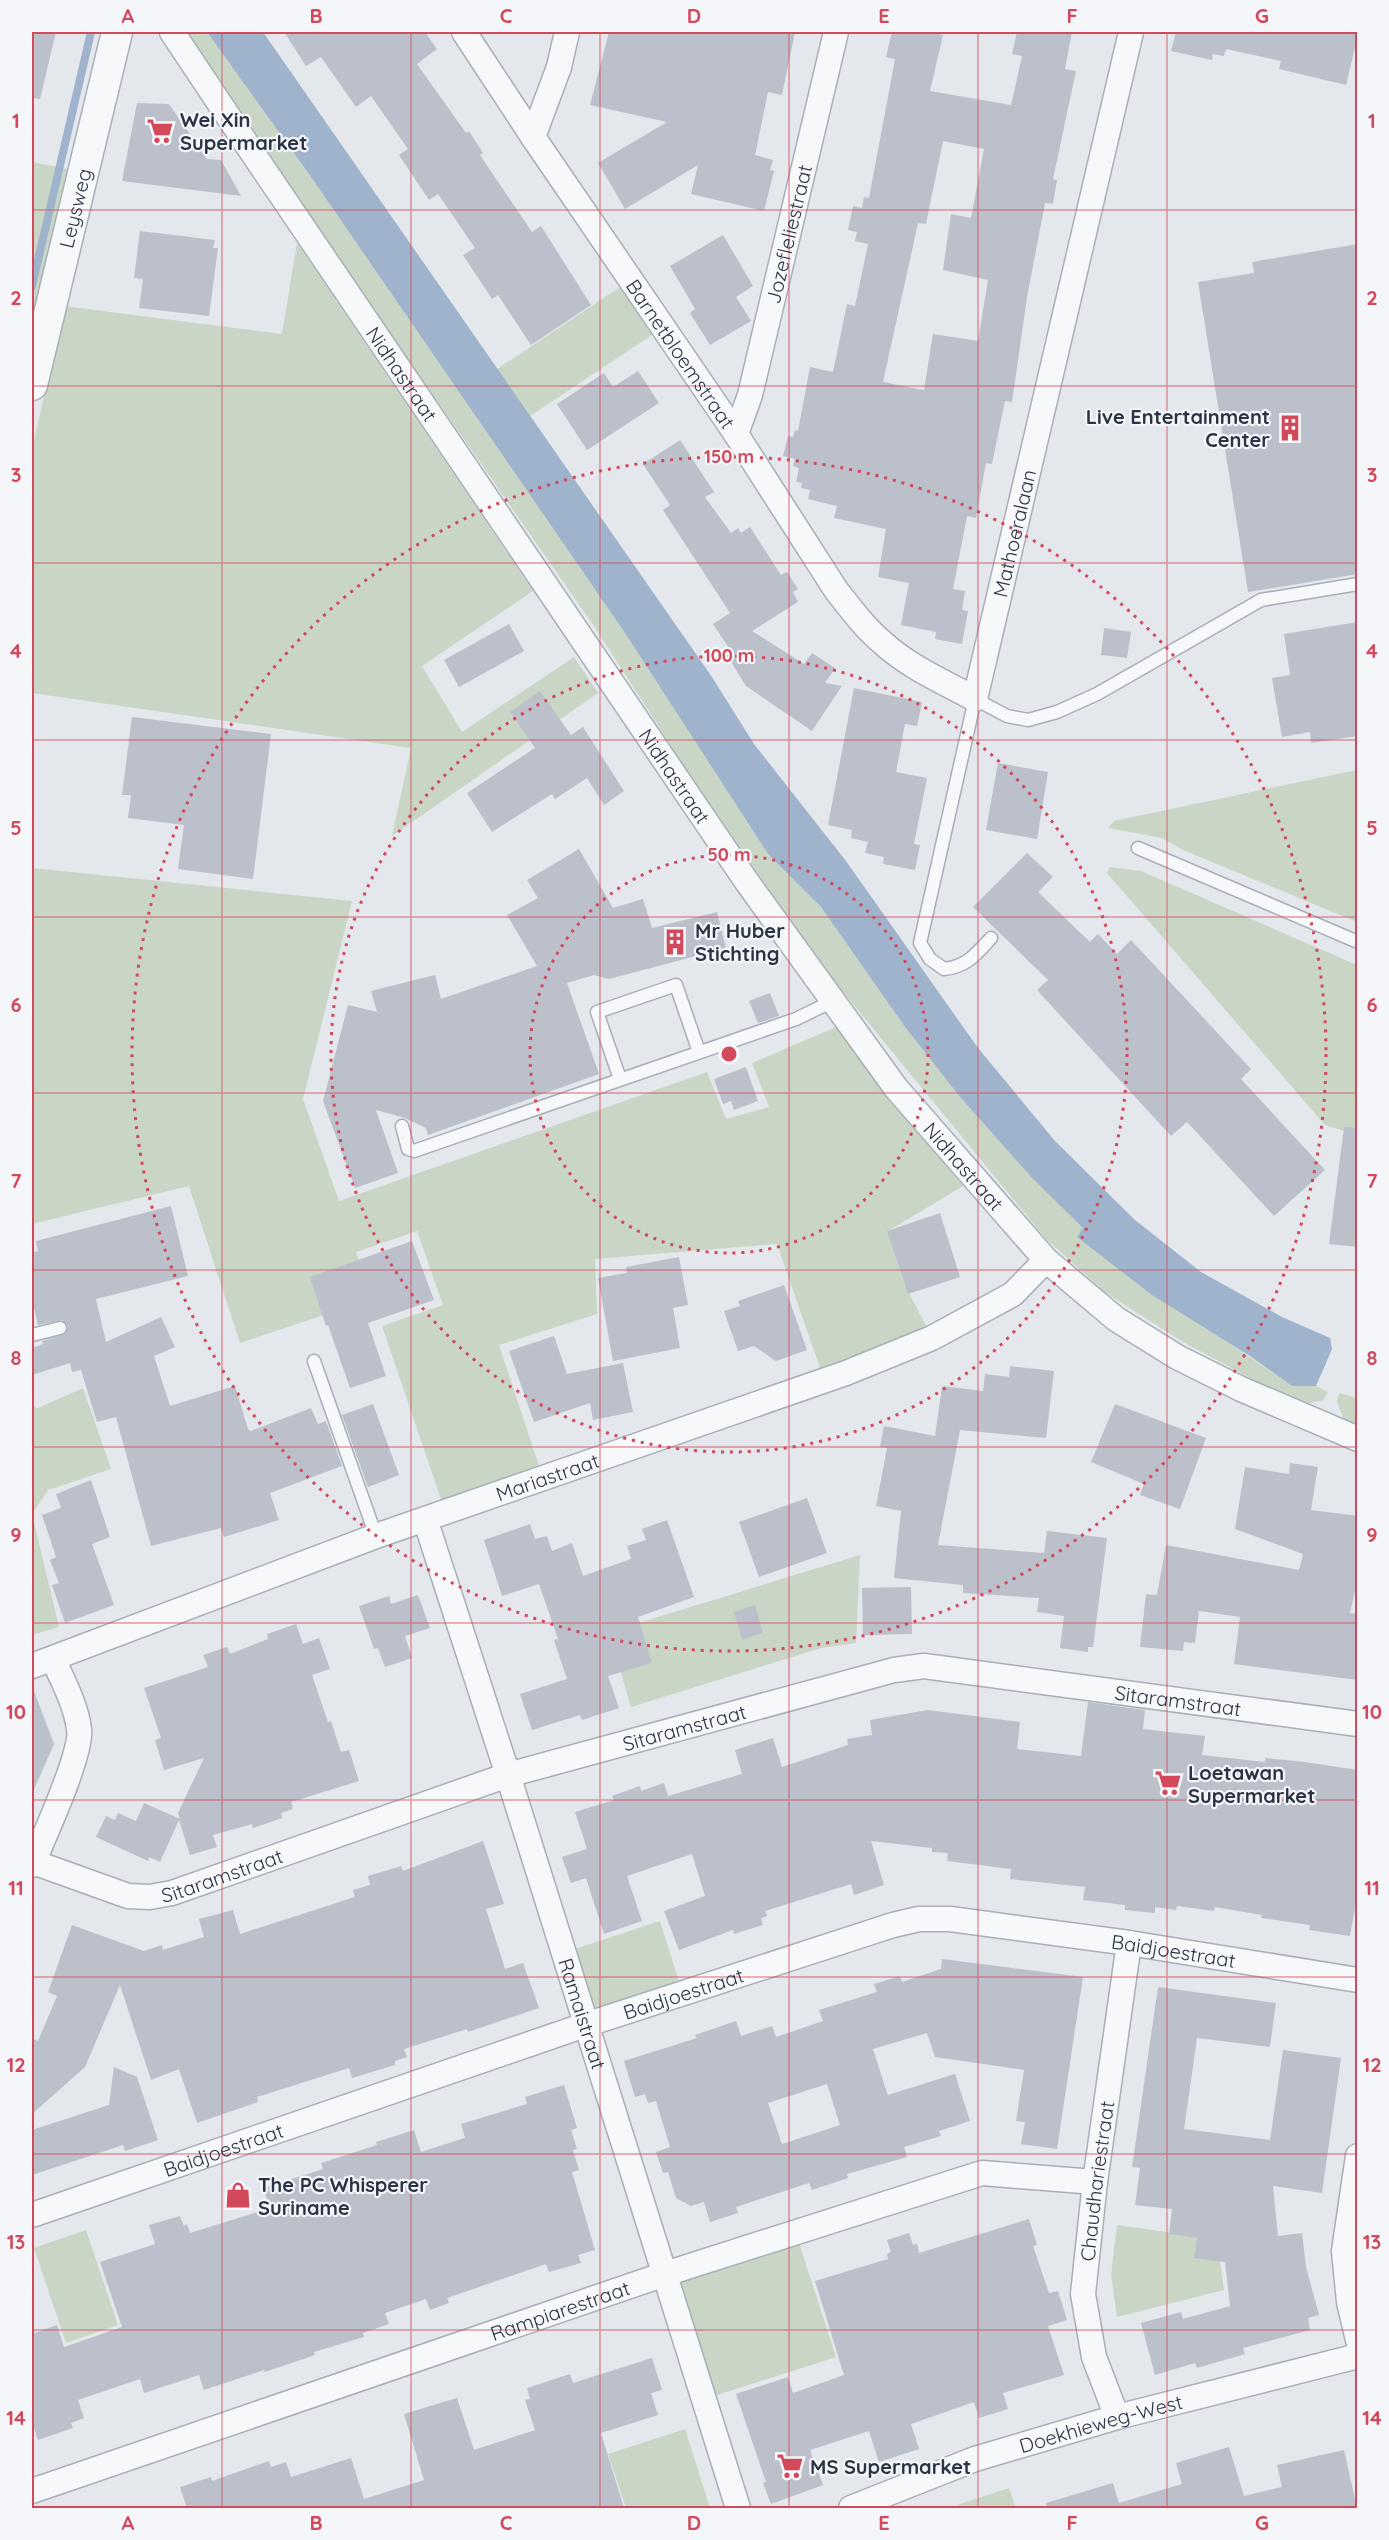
<svg xmlns="http://www.w3.org/2000/svg" width="1389" height="2540" font-family="Quicksand,sans-serif">
	<style>
		.green { fill: #c9d6c5 }
		.water { fill: #9fb4cc }
		.lines { fill: none; stroke-linecap: round; stroke-linejoin: round }
		.stream { stroke: #9fb4cc; stroke-width: 8 }
		.building { fill: #bbc0ca; fill-rule: evenodd }
		.service-casing { stroke: #a9aeb7; stroke-width: 15 }
		.minor-casing { stroke: #a9aeb7; stroke-width: 27 }
		.tertiary-casing { stroke: #a9aeb7; stroke-width: 33 }
		.service { stroke: #f7f8fa; stroke-width: 12 }
		.minor { stroke: #f7f8fa; stroke-width: 24 }
		.tertiary { stroke: #f7f8fa; stroke-width: 30 }
		.grid { fill: none; stroke: #d1495b; stroke-width: 1.5; stroke-opacity: 0.55 }
		.ring { fill: none; stroke: #d1495b; stroke-width: 3; stroke-dasharray: 3 6 }
		.labels { text-anchor: middle; dominant-baseline: central; stroke-width: 4.5; stroke-linejoin: round; paint-order: stroke }
		.poi-label { font-size: 20px; font-weight: bold; fill: #2b3445; stroke: #f4f6f9; text-anchor: start }
		.street-label { font-size: 20px; fill: #2b3445; stroke: #f4f6f9 }
		.centre { fill: #d1495b; stroke: #f4f6f9; stroke-width: 3 }
		.ring-label { font-size: 18px; text-anchor: middle; font-weight: bold; fill: #d1495b; stroke: #f4f6f9; stroke-width: 4.5; stroke-linejoin: round; paint-order: stroke }
		.neatline { fill: none; stroke: #d1495b; stroke-width: 2 }
		.grid-label { font-size: 20px; text-anchor: middle; font-weight: bold; fill: #d1495b }
	</style>
	<rect width="100%" height="100%" fill="#e4e7ec"/>
	<g class="green">
		<path d="M186,32H207L309,174L625,633L768,854L821,907L905,1027L960,1097L1032,1178L1083,1228L1078,1238L1292,1386H1316L1328,1392L1323,1400L1306,1404L1263,1385L1183,1342L1106,1293L1045,1238L830,976L710,806L594,626L351,277Z"/>
		<path d="M32,162L67,169L32,330Z"/>
		<path d="M297,243L533,591L422,666L462,732L574,657L598,693L392,836L411,748L32,693V450L64,306L282,334Z"/>
		<path d="M620,287L652,335L530,416L497,369Z"/>
		<path d="M1357,770V922L1183,850L1162,838L1108,828L1114,821Z"/>
		<path d="M1110,867L1141,871L1357,965V1135L1325,1125L1107,873Z"/>
		<path d="M32,868L352,901L303,1099L339,1201L707,1072L726,1119L769,1107L752,1063L836,1027L884,1092L963,1186L888,1231L904,1283L928,1330L820,1368L777,1244L595,1259L597,1314L499,1345L539,1466L442,1502L382,1326L443,1305L417,1231L356,1252L372,1299L240,1343L189,1186L32,1224Z"/>
		<path d="M83,1388L111,1469L48,1490L32,1514L59,1627L32,1635V1407L38,1408Z"/>
		<path d="M1339,1393L1353,1397L1357,1401V1425L1343,1418L1337,1401Z"/>
		<path d="M860,1555L856,1643L821,1648L631,1707L609,1632Z"/>
		<path d="M660,1921L680,1985L597,2012L593,2007L575,1949Z"/>
		<path d="M1117,2225L1217,2239L1224,2290L1117,2317L1111,2275Z"/>
		<path d="M86,2230L118,2325L66,2343L34,2248Z"/>
		<path d="M798,2240L836,2357L714,2396L681,2285L685,2279Z"/>
		<path d="M685,2429L710,2508H626L608,2454Z"/>
		<path d="M1009,2488L1016,2508H958L957,2505Z"/>
	</g>
	<path class="water" d="M207,32H263L712,677L754,744L846,861L978,1048L1055,1141L1135,1220L1201,1272L1282,1317L1330,1338L1332,1349L1316,1386H1292L1250,1356L1152,1295L1077,1237L1083,1228L1032,1178L960,1097L905,1027L821,907L768,854L625,633L309,174Z"/>
	<g class="lines">
		<path class="stream" d="M32,286L91,32"/>
	</g>
	<g class="building">
		<path d="M32,32H56L40,99L32,98Z"/>
		<path d="M284,32H425L437,49L417,64L466,133L469,131L483,153L480,155L532,232L541,226L591,305L531,345L498,295L492,299L463,255L475,248L438,194L429,200L399,155L408,149L371,96L356,107L321,57L306,66Z"/>
		<path d="M609,32H795L782,95L768,92L755,155L773,160L770,170L774,171L764,211L691,194L698,165L625,209L598,163L667,122L590,105Z"/>
		<path d="M892,32H927L943,35L930,91L1011,105L1022,56L1012,54L1017,32H1072L1065,69L1076,71L1053,179L1057,180L1053,204L1045,203L1027,297L1012,402L1005,401L992,464L986,463L976,518L967,516L953,589L965,591L962,610L968,611L962,644L935,639L936,632L901,625L909,583L878,577L886,529L834,518L837,506L808,499L810,490L801,488L802,483L796,482L799,468L793,466L795,459L783,456L788,436L793,437L795,430L798,431L810,367L833,372L847,304L855,306L868,244L855,241L857,232L848,230L853,206L862,208L864,197L869,198L895,59L886,57ZM943,141L984,149L971,218L951,214L943,270L988,280L978,341L933,334L924,390L883,382L918,223L926,224Z"/>
		<path d="M1176,32H1358V35L1346,85L1279,69L1281,61L1226,49L1224,56L1213,54L1212,60L1171,51Z"/>
		<path d="M137,103L169,104L207,159L221,160L241,196L122,181Z"/>
		<path d="M140,231L215,240L213,248H218L209,316L139,308L143,279L134,278Z"/>
		<path d="M723,235L753,286L736,297L751,321L710,345L690,313L695,309L670,266Z"/>
		<path d="M1358,244V574L1248,592L1198,282L1254,273L1252,262Z"/>
		<path d="M638,371L659,403L587,450L557,404L604,373L613,387Z"/>
		<path d="M680,440L714,492L705,497L731,533L738,528L741,533L750,527L781,575L787,572L798,589L793,592L798,602L752,631L804,664L812,653L835,668L825,683L842,686L812,731L746,686L728,657L733,654L713,624L730,613L663,510L670,505L643,464Z"/>
		<path d="M1358,622V736L1311,743L1310,732L1282,737L1272,678L1290,675L1284,634Z"/>
		<path d="M509,624L524,651L459,687L444,660Z"/>
		<path d="M1104,628L1131,632L1127,658L1101,655Z"/>
		<path d="M854,688L922,702L917,726L905,724L896,772L927,778L914,844L920,845L915,870L883,864L884,857L865,853L868,842L851,838L852,830L828,825Z"/>
		<path d="M540,691L571,735L583,727L624,791L604,805L587,778L555,799L552,794L492,832L467,793L535,748L510,712Z"/>
		<path d="M132,717L271,734L253,879L178,869L184,825L128,818L131,795H122Z"/>
		<path d="M998,763L1048,772L1037,839L986,830Z"/>
		<path d="M579,849L613,908L643,899L652,928L717,912L726,948L609,979L594,975L567,983L599,1074L428,1135L426,1128L405,1118L376,1110L398,1173L355,1188L323,1101L348,1005L377,1012L371,991L435,975L441,999L537,966L507,915L538,898L527,880Z"/>
		<path d="M1027,853L1053,877L1038,892L1090,942L1098,934L1117,954L1131,940L1251,1069L1241,1079L1325,1170L1274,1216L1187,1122L1171,1136L1037,990L1048,980L973,907Z"/>
		<path d="M770,993L779,1016L758,1023L749,1001Z"/>
		<path d="M746,1067L758,1101L734,1110L731,1101L723,1104L714,1079Z"/>
		<path d="M1344,1127L1358,1128V1247L1329,1244Z"/>
		<path d="M171,1206L188,1276L96,1299L106,1342L161,1317L175,1347L154,1356L170,1406L235,1386L248,1429L251,1431L311,1408L318,1424L326,1421L342,1466L270,1493L279,1520L224,1537L221,1528L151,1546L116,1417L97,1422L81,1370L72,1372L70,1363L32,1375V1348L43,1344L42,1341L65,1334L68,1327L62,1320L38,1325L32,1299V1253L38,1251L36,1241Z"/>
		<path d="M940,1213L960,1277L908,1294L887,1231Z"/>
		<path d="M412,1241L434,1300L368,1323L386,1376L350,1388L328,1325L326,1326L310,1277Z"/>
		<path d="M679,1257L688,1305L673,1308L680,1348L613,1361L598,1278L627,1273L626,1267Z"/>
		<path d="M784,1285L807,1350L776,1361L754,1346L738,1351L724,1311L740,1306L738,1301Z"/>
		<path d="M554,1336L567,1374L623,1363L633,1412L593,1420L590,1403L534,1422L509,1351Z"/>
		<path d="M1010,1366L1054,1371L1046,1438L960,1430L938,1545L1044,1553L1047,1531L1107,1538L1093,1647H1088V1652L1060,1648L1064,1616L1037,1612L1039,1598L963,1593V1585L894,1578L901,1511L876,1506L887,1448L880,1447L884,1426L935,1436L942,1386L983,1391L985,1374L1009,1377Z"/>
		<path d="M373,1404L399,1475L368,1487L342,1415Z"/>
		<path d="M1115,1404L1206,1438L1180,1509L1140,1495L1144,1484L1091,1462Z"/>
		<path d="M1290,1463L1318,1467L1311,1510L1358,1516V1578L1350,1613L1358,1614V1680L1234,1664L1240,1617L1199,1611L1195,1643L1184,1642L1183,1651L1140,1647L1146,1594L1157,1595L1166,1545L1299,1570L1303,1554L1235,1529L1245,1467L1289,1474Z"/>
		<path d="M91,1480L110,1537L92,1544L114,1605L65,1623L52,1585L59,1583L50,1560L56,1557L42,1515L61,1508L56,1494Z"/>
		<path d="M807,1498L827,1553L759,1577L739,1522Z"/>
		<path d="M667,1520L694,1597L638,1617L652,1663L608,1676L619,1708L582,1720L580,1715L532,1730L520,1694L567,1679L554,1640L558,1639L539,1584L502,1596L484,1540L530,1524L535,1539L547,1536L552,1551L572,1543L583,1576L631,1559L627,1546L646,1540L642,1529Z"/>
		<path d="M911,1587L912,1634L863,1635L862,1588Z"/>
		<path d="M418,1595L430,1628L405,1636L412,1658L385,1667L378,1648L374,1649L359,1606L389,1596L391,1604Z"/>
		<path d="M755,1605L763,1633L742,1640L734,1612Z"/>
		<path d="M296,1624L303,1644L319,1638L330,1669L312,1675L328,1722L331,1721L341,1752L349,1750L359,1781L291,1802L293,1809L281,1813L282,1818L253,1828L252,1824L213,1835L217,1847L190,1855L179,1820L160,1862L149,1857L148,1861L96,1837L106,1816L115,1820L118,1813L136,1821L144,1803L180,1819L178,1813L204,1758L164,1770L155,1740L161,1738L144,1688L208,1667L203,1655L227,1647L230,1654L268,1639L267,1634Z"/>
		<path d="M32,1691H34L54,1744L32,1794Z"/>
		<path d="M1088,1702L1145,1710L1143,1729L1205,1736L1202,1755L1265,1762V1758L1304,1762L1358,1770V1892L1350,1936L1309,1930L1310,1925L1261,1918L1262,1915L1215,1907L1214,1911L1177,1906L1176,1910L1155,1907V1913L1125,1910V1905L1083,1900L1085,1887L1010,1879L1011,1869L947,1861L948,1853L932,1852V1848L871,1841L884,1885L854,1895L851,1884L765,1911L767,1916L761,1918L763,1925L734,1934L733,1930L679,1950L664,1911L705,1896L692,1854L627,1876L642,1921L604,1934L586,1878L571,1883L562,1857L587,1849L575,1812L614,1800L612,1796L640,1786L641,1791L664,1783L668,1796L742,1774L735,1750L773,1738L782,1767L848,1745L847,1739L872,1735L870,1720L928,1710L1020,1722L1017,1749L1081,1756Z"/>
		<path d="M483,1841L504,1904L486,1909L505,1969L523,1963L539,2008L468,2032L467,2029L404,2049L407,2057L395,2061V2065L352,2078L349,2068L257,2097L258,2102L197,2123L179,2069L151,2080L120,1985L85,2067L32,2114V2038L38,2041L57,1996L48,1992L72,1925L144,1951L162,1945L163,1950L204,1937L199,1919L233,1910L240,1934L355,1897L353,1890L370,1885L368,1876L401,1866L403,1871Z"/>
		<path d="M942,1959L1083,1977L1057,2149L1021,2144L1025,2122L1016,2121L1024,2070L935,2057L927,2033L873,2049L887,2093L888,2095L955,2074L970,2121L939,2131L941,2136L904,2147L907,2157L847,2174L848,2178L812,2190L809,2183L736,2207L738,2213L710,2222L704,2202L691,2206L676,2198L668,2172L663,2173L656,2152L670,2147L656,2101L648,2103L645,2094L635,2097L624,2061L697,2038L695,2035L736,2021L741,2036L772,2026L776,2037L823,2021L819,2010L877,1992L874,1984L900,1976L902,1982L941,1969ZM827,2084L840,2125L782,2144L768,2103Z"/>
		<path d="M1158,1987L1276,2003L1270,2047L1197,2038L1184,2129L1270,2140L1283,2050L1341,2058L1322,2193L1273,2186L1278,2236L1302,2233L1306,2267L1319,2315L1308,2318L1310,2330L1243,2348L1245,2354L1197,2368L1195,2363L1155,2375L1141,2323L1181,2312L1183,2319L1230,2306L1225,2262L1194,2258L1197,2238L1169,2234L1172,2209L1135,2205L1140,2168L1132,2167Z"/>
		<path d="M114,2067L137,2077L158,2140L125,2151L123,2145L32,2175V2130L109,2105Z"/>
		<path d="M564,2085L577,2128L571,2130L577,2149L573,2150L579,2170L572,2172L595,2250L578,2255L581,2263L549,2272L546,2264L447,2298L449,2303L430,2310L426,2299L385,2313L389,2324L363,2333L364,2337L314,2352L315,2355L265,2372L264,2370L204,2390L199,2375L144,2393L140,2379L78,2400L84,2418L71,2423L73,2428L38,2440L32,2422V2334L57,2325L64,2347L122,2327L100,2262L155,2244L149,2225L180,2216L184,2226L187,2224L190,2233L270,2208L263,2188L323,2169L321,2163L377,2145L376,2142L414,2130L421,2152L465,2138L461,2124L527,2104L525,2097Z"/>
		<path d="M1029,2219L1037,2245L1033,2246L1049,2293L1058,2291L1067,2320L1048,2326L1064,2375L1003,2393L1008,2409L979,2418L974,2402L911,2424L919,2449L879,2462L869,2431L810,2450L823,2485L771,2504L763,2483L766,2482L736,2394L788,2377L793,2393L844,2375L815,2281L888,2259L887,2254L891,2252L887,2240L909,2233L913,2245L917,2244L919,2253Z"/>
		<path d="M652,2358L662,2390L651,2393L658,2415L601,2433L624,2508H187L180,2487L211,2477L212,2481L269,2461L271,2467L286,2462L291,2477L351,2458L364,2499L424,2480L404,2414L457,2398L474,2450L535,2430L525,2400L530,2399L527,2388L570,2374L573,2383Z"/>
		<path d="M1229,2447L1244,2496L1282,2487L1277,2465L1344,2450L1357,2508H1047L1046,2503L1113,2483L1119,2503L1182,2484L1176,2463Z"/>
	</g>
	<g class="lines">
		<g class="service-casing">
			<g id="service">
				<path d="M1138,848L1358,942"/>
				<path d="M991,938C977,953 967,967 944,969L930,959L920,943L975,699L1007,716L1028,720L1057,712L1097,694L1261,600L1358,584"/>
				<path d="M620,1079L597,1012L676,985L699,1052"/>
				<path d="M402,1126L408,1149L414,1151L796,1019L833,1001"/>
				<path d="M32,1335L60,1328"/>
				<path d="M314,1361L376,1536"/>
			</g>
		</g>
		<g class="minor-casing">
			<g id="minor">
				<path id="s1" d="M172,32L256,158L747,882L896,1088L1046,1260L1116,1319L1177,1357L1241,1389L1358,1439"/>
				<path id="s2" d="M464,32L533,137L736,434L836,590C851,609 865,628 883,643C909,667 944,682 975,699L1131,32"/>
				<path d="M533,137L559,67L567,32"/>
				<path id="s3" d="M736,434L750,395L836,32"/>
				<path id="s4" d="M425,1519L508,1775L738,2508"/>
				<path id="s5" d="M32,1666L376,1536L846,1373L932,1338L1013,1294L1046,1260"/>
				<path id="s6" d="M33,1862L128,1896L150,1897L172,1893L508,1775L894,1670L924,1666L1358,1724"/>
				<path d="M32,1865C43,1839 83,1752 79,1729C76,1705 63,1681 53,1659"/>
				<path d="M1358,2156L1344,2251L1349,2302L1358,2340"/>
				<path id="s7" d="M32,2215L585,2025L893,1925L919,1919H950L1129,1943L1358,1980"/>
				<path id="s8" d="M1117,2417L1094,2357L1083,2294L1095,2182L1129,1943"/>
				<path id="s9" d="M32,2491L665,2274L982,2173L1095,2182"/>
				<path id="s10" d="M851,2508L975,2459L1117,2417L1358,2356"/>
			</g>
		</g>
		<g class="tertiary-casing">
			<g id="tertiary">
				<path id="s11" d="M32,385L117,32"/>
			</g>
		</g>
		<use href="#service" class="service"/>
		<use href="#minor" class="minor"/>
		<use href="#tertiary" class="tertiary"/>
	</g>
	<path class="grid" d="M222,32V2508M411,32V2508M600,32V2508M789,32V2508M978,32V2508M1167,32V2508M32,210H1358M32,386H1358M32,563H1358M32,740H1358M32,917H1358M32,1093H1358M32,1270H1358M32,1447H1358M32,1623H1358M32,1800H1358M32,1977H1358M32,2154H1358M32,2330H1358"/>
	<g class="ring">
		<circle cx="729" cy="1054" r="199"/>
		<circle cx="729" cy="1054" r="398"/>
		<circle cx="729" cy="1054" r="597"/>
	</g>
	<defs>
		<g id="supermarket-bare" transform="scale(2.07)"><path d="M-6-5.5h2.5l.6 2H6L4.5 2H-2.5L-4.4-4H-6ZM-1.5 3.2a1.3 1.3 0 1 0 .1 0ZM3 3.2a1.3 1.3 0 1 0 .1 0Z" fill="#d1495b" stroke="#f4f6f9" stroke-width="2.5" paint-order="stroke"/></g>
		<g id="building-bare" transform="scale(2.07)"><path d="M-4-6H4V6H1V3H-1V6H-4ZM-2.5-4.3h1.7v1.8h-1.7ZM.8-4.3h1.7v1.8H.8ZM-2.5-1h1.7V.8h-1.7ZM.8-1h1.7V.8H.8Z" fill="#d1495b" stroke="#f4f6f9" stroke-width="2.5" paint-order="stroke"/></g>
		<g id="shop-bare" transform="scale(2.07)"><path d="M-5-2.5h2.3a2.7 3.5 0 0 1 5.4 0H5L5.5 6h-11ZM-1.5-2.5h3a1.5 2.3 0 0 0-3 0Z" fill="#d1495b" stroke="#f4f6f9" stroke-width="2.5" paint-order="stroke"/></g>
	</defs>
	<g fill-rule="evenodd">
		<use href="#supermarket-bare" x="160" y="131"/>
		<use href="#building-bare" x="1290" y="428"/>
		<use href="#building-bare" x="675" y="942"/>
		<use href="#supermarket-bare" x="1168" y="1783"/>
		<use href="#shop-bare" x="238" y="2195"/>
		<use href="#supermarket-bare" x="790" y="2466"/>
	</g>
	<g class="labels">
		<g class="poi-label">
			<text x="180" y="119">Wei Xin<tspan x="180" dy="23">Supermarket</tspan></text>
			<text x="1270" y="416" text-anchor="end">Live Entertainment<tspan x="1270" dy="23">Center</tspan></text>
			<text x="695" y="930">Mr Huber<tspan x="695" dy="23">Stichting</tspan></text>
			<text x="1188" y="1772">Loetawan<tspan x="1188" dy="23">Supermarket</tspan></text>
			<text x="258" y="2184">The PC Whisperer<tspan x="258" dy="23">Suriname</tspan></text>
			<text x="810" y="2466">MS Supermarket</text>
		</g>
		<g class="street-label">
			<text stroke="none"><textPath href="#s11" startOffset="182">Leysweg</textPath></text>
			<text stroke="none"><textPath href="#s3" startOffset="207">Jozefleliestraat</textPath></text>
			<text stroke="none"><textPath href="#s2" startOffset="388">Barnetbloemstraat</textPath></text>
			<text stroke="none"><textPath href="#s1" startOffset="412">Nidhastraat</textPath></text>
			<text stroke="none"><textPath href="#s2" startOffset="1020">Mathoeralaan</textPath></text>
			<text stroke="none"><textPath href="#s1" startOffset="898">Nidhastraat</textPath></text>
			<text stroke="none"><textPath href="#s1" startOffset="1384">Nidhastraat</textPath></text>
			<text stroke="none"><textPath href="#s5" startOffset="549">Mariastraat</textPath></text>
			<text stroke="none"><textPath href="#s6" startOffset="1188">Sitaramstraat</textPath></text>
			<text stroke="none"><textPath href="#s6" startOffset="684">Sitaramstraat</textPath></text>
			<text stroke="none"><textPath href="#s6" startOffset="198">Sitaramstraat</textPath></text>
			<text stroke="none"><textPath href="#s7" startOffset="1192">Baidjoestraat</textPath></text>
			<text stroke="none"><textPath href="#s7" startOffset="688">Baidjoestraat</textPath></text>
			<text stroke="none"><textPath href="#s4" startOffset="519">Ramaistraat</textPath></text>
			<text stroke="none"><textPath href="#s7" startOffset="202">Baidjoestraat</textPath></text>
			<text stroke="none"><textPath href="#s8" startOffset="242">Chaudhariestraat</textPath></text>
			<text stroke="none"><textPath href="#s9" startOffset="558">Rampiarestraat</textPath></text>
			<text stroke="none"><textPath href="#s10" startOffset="264">Doekhieweg-West</textPath></text>
		</g>
	</g>
	<circle cx="729" cy="1054" r="9" class="centre"/>
	<g class="ring-label">
		<text x="729" y="463">150 m</text>
		<text x="729" y="662">100 m</text>
		<text x="729" y="861">50 m</text>
	</g>
	<rect width="1389" height="2540" fill="none" stroke="#f4f6f9" stroke-width="66"/>
	<rect x="33" y="33" width="1323" height="2474" class="neatline"/>
	<g class="grid-label">
		<text x="128" y="23">A</text>
		<text x="316" y="23">B</text>
		<text x="506" y="23">C</text>
		<text x="694" y="23">D</text>
		<text x="884" y="23">E</text>
		<text x="1072" y="23">F</text>
		<text x="1262" y="23">G</text>
		<text x="16" y="128">1</text>
		<text x="1372" y="128">1</text>
		<text x="16" y="305">2</text>
		<text x="1372" y="305">2</text>
		<text x="16" y="482">3</text>
		<text x="1372" y="482">3</text>
		<text x="16" y="658">4</text>
		<text x="1372" y="658">4</text>
		<text x="16" y="835">5</text>
		<text x="1372" y="835">5</text>
		<text x="16" y="1012">6</text>
		<text x="1372" y="1012">6</text>
		<text x="16" y="1188">7</text>
		<text x="1372" y="1188">7</text>
		<text x="16" y="1365">8</text>
		<text x="1372" y="1365">8</text>
		<text x="16" y="1542">9</text>
		<text x="1372" y="1542">9</text>
		<text x="16" y="1719">10</text>
		<text x="1372" y="1719">10</text>
		<text x="16" y="1895">11</text>
		<text x="1372" y="1895">11</text>
		<text x="16" y="2072">12</text>
		<text x="1372" y="2072">12</text>
		<text x="16" y="2249">13</text>
		<text x="1372" y="2249">13</text>
		<text x="16" y="2425">14</text>
		<text x="1372" y="2425">14</text>
		<text x="128" y="2530">A</text>
		<text x="316" y="2530">B</text>
		<text x="506" y="2530">C</text>
		<text x="694" y="2530">D</text>
		<text x="884" y="2530">E</text>
		<text x="1072" y="2530">F</text>
		<text x="1262" y="2530">G</text>
	</g>
</svg>
